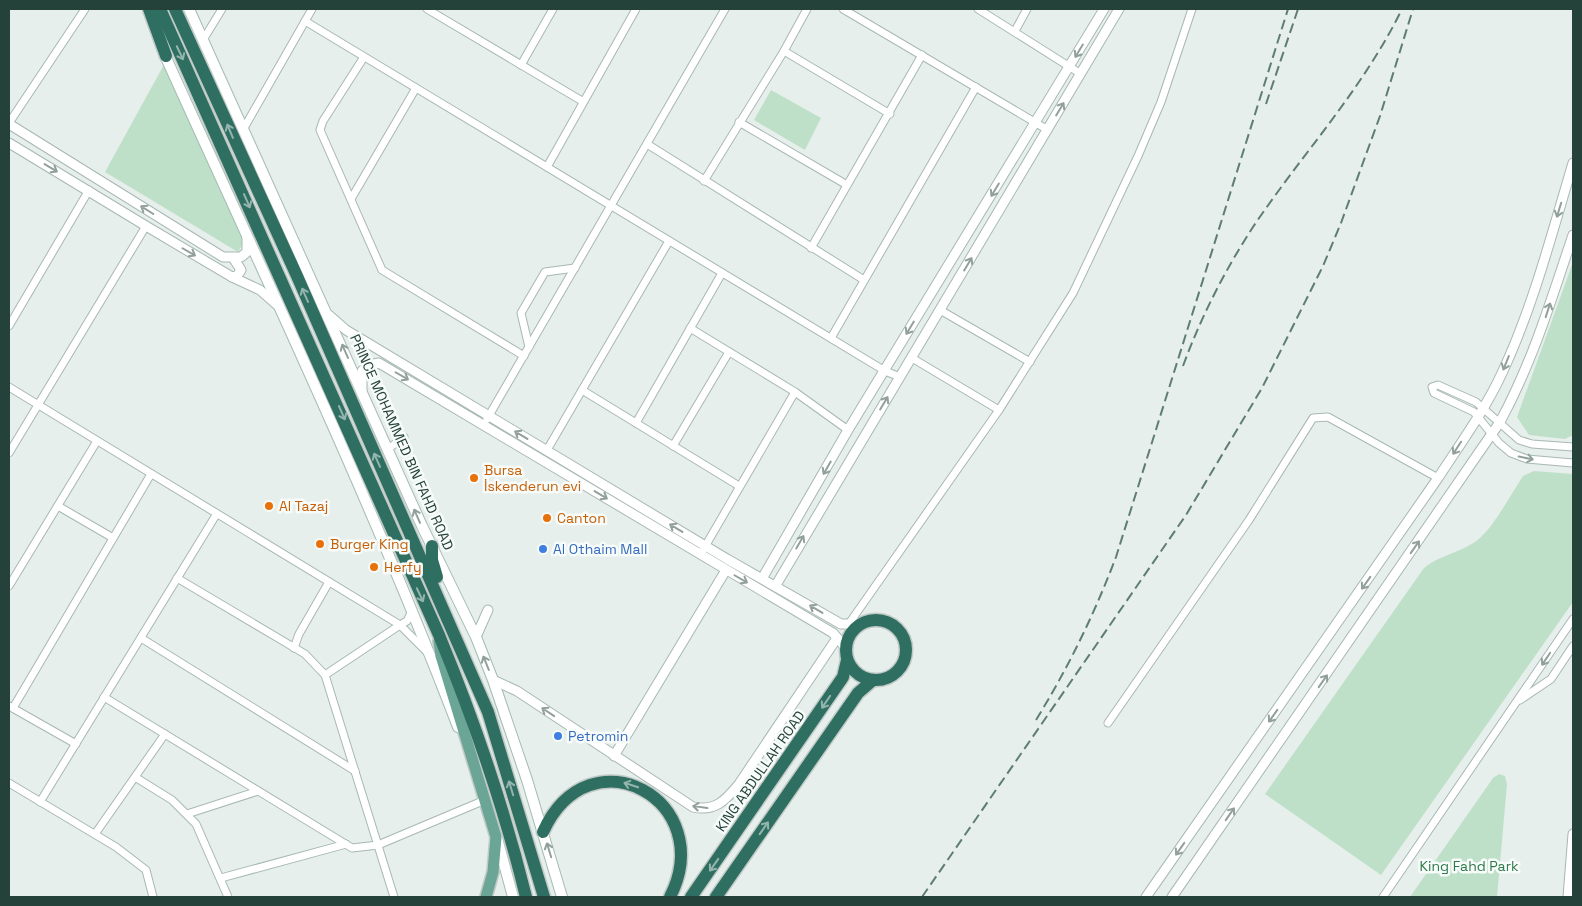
<svg xmlns="http://www.w3.org/2000/svg" width="1582" height="906" font-family="'Space Grotesk',sans-serif">
	<style>
		.green { fill: #bfe0c8 }
		.lines { fill: none; stroke-linecap: round; stroke-linejoin: round }
		.minor-casing { stroke: #a8b8b2; stroke-width: 9 }
		.tertiary-casing { stroke: #a8b8b2; stroke-width: 11 }
		.secondary-casing { stroke: #a4bbb3; stroke-width: 12 }
		.primary-casing { stroke: #c2cac8; stroke-width: 14 }
		.motorway-casing { stroke: #c2cac8; stroke-width: 15 }
		.minor { stroke: #fff; stroke-width: 7 }
		.tertiary { stroke: #fff; stroke-width: 9 }
		.secondary { stroke: #fff; stroke-width: 10 }
		.primary { stroke: #6aa596; stroke-width: 11 }
		.motorway { stroke: #2f6f62; stroke-width: 12 }
		.rail { stroke: #5f7d75; stroke-width: 2; stroke-dasharray: 10 5; stroke-linecap: butt }
		.oneway { stroke: #92a09c }
		.oneway2 { stroke: #93b5ae }
		.food-dot { fill: #e8710a; stroke: #f7fbf9; stroke-width: 2 }
		.shop-dot { fill: #3f7fe0; stroke: #f7fbf9; stroke-width: 2 }
		.labels { text-anchor: middle; dominant-baseline: central; stroke-width: 5; stroke-linejoin: round; paint-order: stroke }
		.street-label { font-size: 14px; fill: #24423a; stroke: #f7fbf9 }
		.food-label { font-size: 14px; fill: #c56008; stroke: #f7fbf9; text-anchor: start }
		.shop-label { font-size: 14px; fill: #366cbe; stroke: #f7fbf9; text-anchor: start }
		.park-label { font-size: 14px; fill: #2d7a4b; stroke: #f7fbf9 }
	</style>
	<rect width="100%" height="100%" fill="#e6efeb"/>
	<g class="green">
		<path d="M166,61L245,241L238,252L105,172Z"/>
		<path d="M771,90L821,118L805,150L754,120Z"/>
		<path d="M1573,262V435L1565,439L1529,435L1517,417Z"/>
		<path d="M1534,471L1573,474V602L1381,875L1265,794L1424,568C1441,554 1465,552 1481,537C1495,524 1512,493 1523,476Z"/>
		<path d="M1499,774L1505,776L1507,784L1497,897H1410L1493,778Z"/>
	</g>
	<g class="lines">
		<g class="minor-casing">
			<g id="minor">
				<path d="M427,9L582,101"/>
				<path d="M843,9L1048,130"/>
				<path d="M978,9L1081,74"/>
				<path d="M305,21L885,371L900,377"/>
				<path d="M1015,31L1027,9"/>
				<path d="M203,40L222,9"/>
				<path d="M784,51L890,114"/>
				<path d="M364,57L323,121L320,130L382,270L524,356"/>
				<path d="M521,65L553,9"/>
				<path d="M739,122L847,185"/>
				<path d="M9,123L85,9"/>
				<path d="M244,128L312,9"/>
				<path d="M647,144L864,280"/>
				<path d="M547,167L636,9"/>
				<path d="M704,181L784,51L807,9"/>
				<path d="M351,199L416,88"/>
				<path d="M811,248L922,55"/>
				<path d="M940,310L1030,362"/>
				<path d="M9,326L89,190"/>
				<path d="M690,328L795,392L848,430"/>
				<path d="M831,338L976,87"/>
				<path d="M529,347L521,313L545,272L575,268"/>
				<path d="M912,358L999,410"/>
				<path d="M9,387L400,625L325,675"/>
				<path d="M582,390L739,486"/>
				<path d="M487,419L725,9"/>
				<path d="M636,423L722,273"/>
				<path d="M673,446L729,352"/>
				<path d="M1573,447L1532,444L1519,440L1476,402L1438,385L1432,387L1434,393L1474,412L1499,443L1511,453L1527,459L1573,463"/>
				<path d="M388,449L404,437"/>
				<path d="M547,450L669,241"/>
				<path d="M9,453L146,226"/>
				<path d="M58,506L113,538"/>
				<path d="M703,550L795,392"/>
				<path d="M177,578L305,654L325,675L394,897"/>
				<path d="M9,586L97,441"/>
				<path d="M412,611L407,621L400,625L427,652"/>
				<path d="M848,625L999,410L1073,293L1138,156L1161,102L1192,9"/>
				<path d="M141,638L355,771"/>
				<path d="M294,648L299,634L329,582"/>
				<path d="M104,697L352,848L378,845L485,800"/>
				<path d="M1520,700L1551,679L1573,646"/>
				<path d="M9,706L76,744"/>
				<path d="M13,708L151,474"/>
				<path d="M1108,723L1249,520L1313,418L1328,417L1438,478"/>
				<path d="M135,777L172,800L196,824L228,897"/>
				<path d="M9,783L116,847L146,870L153,897"/>
				<path d="M40,802L216,515"/>
				<path d="M187,814L258,791"/>
				<path d="M95,834L165,734"/>
				<path d="M221,878L346,844"/>
				<path d="M1383,897L1573,619"/>
			</g>
		</g>
		<g class="tertiary-casing">
			<g id="tertiary">
				<path d="M9,124L223,257H241L247,252V237"/>
				<path d="M9,143L146,226L232,277L260,290L277,305"/>
				<path d="M232,277L237,276L241,270L234,259"/>
				<path d="M329,315L346,330L727,559L841,624H861"/>
				<path d="M362,391V371L369,365L379,363L833,633L846,648"/>
				<path d="M763,577L848,430L1104,9"/>
				<path d="M776,585L1119,9"/>
				<path d="M476,637L488,610"/>
				<path d="M493,680L517,691L693,807C715,812 726,800 739,784L837,638"/>
				<path d="M614,756L726,570"/>
				<path d="M1146,897L1438,478C1460,444 1485,410 1502,373C1533,307 1552,233 1573,163"/>
				<path d="M1172,897L1500,422C1533,361 1551,300 1573,235"/>
				<path d="M1568,897L1573,834"/>
			</g>
		</g>
		<g class="secondary-casing">
			<g id="secondary">
				<path d="M189,9L422,526L476,637L493,680L527,780L562,897"/>
				<path d="M163,51C264,275 370,497 458,727"/>
				<path d="M497,838L513,897"/>
			</g>
		</g>
		<g class="primary-casing">
			<path id="primary" d="M439,641L441,656L496,837L493,872L486,897"/>
		</g>
		<g class="motorway-casing">
			<g id="motorway">
				<path d="M149,9L166,56"/>
				<path d="M160,9L439,635C474,720 504,807 526,897"/>
				<path d="M175,9L297,276L488,712L544,897"/>
				<path d="M432,546V560L437,577"/>
				<circle cx="876" cy="650" r="30"/>
				<path d="M543,832C590,729 719,801 670,897"/>
				<path d="M691,897L843,677L847,660"/>
				<path d="M716,897L858,693L873,680"/>
			</g>
		</g>
		<use href="#minor" class="minor"/>
		<use href="#tertiary" class="tertiary"/>
		<use href="#secondary" class="secondary"/>
		<use href="#primary" class="primary"/>
		<use href="#motorway" class="motorway"/>
		<g class="rail">
			<path d="M1266,104L1298,9"/>
			<path d="M1183,366C1201,317 1225,270 1253,227C1302,154 1363,89 1402,9"/>
			<path d="M1036,720C1068,668 1094,615 1116,557L1288,9"/>
			<path d="M922,897L1186,515L1262,388L1323,266L1341,223L1380,116L1413,9"/>
		</g>
	</g>
	<defs><path id="oneway-shaft" d="M-6 0H5M1.5-3L5.5 0L1.5 3" fill="none" stroke-width="1.6" stroke-linecap="round" stroke-linejoin="round" transform="scale(1.25)"/></defs>
	<g class="oneway">
		<use href="#oneway-shaft" transform="translate(1079 51) rotate(121)"/>
		<use href="#oneway-shaft" transform="translate(1060 109) rotate(-59)"/>
		<use href="#oneway-shaft" transform="translate(51 168) rotate(31)"/>
		<use href="#oneway-shaft" transform="translate(995 190) rotate(121)"/>
		<use href="#oneway-shaft" transform="translate(147 210) rotate(-148)"/>
		<use href="#oneway-shaft" transform="translate(1559 210) rotate(107)"/>
		<use href="#oneway-shaft" transform="translate(189 252) rotate(30)"/>
		<use href="#oneway-shaft" transform="translate(968 264) rotate(-59)"/>
		<use href="#oneway-shaft" transform="translate(1548 310) rotate(-72)"/>
		<use href="#oneway-shaft" transform="translate(910 328) rotate(121)"/>
		<use href="#oneway-shaft" transform="translate(345 351) rotate(-114)"/>
		<use href="#oneway-shaft" transform="translate(1506 363) rotate(112)"/>
		<use href="#oneway-shaft" transform="translate(402 376) rotate(30)"/>
		<use href="#oneway-shaft" transform="translate(884 403) rotate(-59)"/>
		<use href="#oneway-shaft" transform="translate(521 435) rotate(-149)"/>
		<use href="#oneway-shaft" transform="translate(1457 448) rotate(123)"/>
		<use href="#oneway-shaft" transform="translate(1526 458) rotate(11)"/>
		<use href="#oneway-shaft" transform="translate(827 468) rotate(120)"/>
		<use href="#oneway-shaft" transform="translate(601 495) rotate(31)"/>
		<use href="#oneway-shaft" transform="translate(417 516) rotate(-114)"/>
		<use href="#oneway-shaft" transform="translate(676 528) rotate(-149)"/>
		<use href="#oneway-shaft" transform="translate(800 542) rotate(-60)"/>
		<use href="#oneway-shaft" transform="translate(1415 547) rotate(-55)"/>
		<use href="#oneway-shaft" transform="translate(741 579) rotate(30)"/>
		<use href="#oneway-shaft" transform="translate(1366 583) rotate(125)"/>
		<use href="#oneway-shaft" transform="translate(816 609) rotate(-149)"/>
		<use href="#oneway-shaft" transform="translate(1546 659) rotate(124)"/>
		<use href="#oneway-shaft" transform="translate(486 663) rotate(-112)"/>
		<use href="#oneway-shaft" transform="translate(1323 681) rotate(-55)"/>
		<use href="#oneway-shaft" transform="translate(548 712) rotate(-146)"/>
		<use href="#oneway-shaft" transform="translate(1273 716) rotate(125)"/>
		<use href="#oneway-shaft" transform="translate(700 807) rotate(-172)"/>
		<use href="#oneway-shaft" transform="translate(1230 814) rotate(-55)"/>
		<use href="#oneway-shaft" transform="translate(1180 849) rotate(125)"/>
		<use href="#oneway-shaft" transform="translate(549 850) rotate(-107)"/>
	</g>
	<g class="oneway2">
		<use href="#oneway-shaft" transform="translate(180 53) rotate(65)"/>
		<use href="#oneway-shaft" transform="translate(230 131) rotate(-113)"/>
		<use href="#oneway-shaft" transform="translate(247 201) rotate(66)"/>
		<use href="#oneway-shaft" transform="translate(305 295) rotate(-114)"/>
		<use href="#oneway-shaft" transform="translate(342 413) rotate(66)"/>
		<use href="#oneway-shaft" transform="translate(377 460) rotate(-114)"/>
		<use href="#oneway-shaft" transform="translate(420 595) rotate(65)"/>
		<use href="#oneway-shaft" transform="translate(826 702) rotate(124)"/>
		<use href="#oneway-shaft" transform="translate(631 785) rotate(-162)"/>
		<use href="#oneway-shaft" transform="translate(511 788) rotate(-107)"/>
		<use href="#oneway-shaft" transform="translate(764 828) rotate(-55)"/>
		<use href="#oneway-shaft" transform="translate(714 865) rotate(125)"/>
	</g>
	<g class="food-dot">
		<circle cx="474" cy="478" r="5"/>
		<circle cx="269" cy="506" r="5"/>
		<circle cx="547" cy="518" r="5"/>
		<circle cx="320" cy="544" r="5"/>
		<circle cx="374" cy="567" r="5"/>
	</g>
	<g class="shop-dot">
		<circle cx="543" cy="549" r="5"/>
		<circle cx="558" cy="736" r="5"/>
	</g>
	<g class="labels">
		<g class="street-label">
			<text transform="translate(402 442) rotate(66)">PRINCE MOHAMMED BIN FAHD ROAD</text>
			<text transform="translate(760 771) rotate(-55)">KING ABDULLAH ROAD</text>
		</g>
		<g class="food-label">
			<text x="484" y="470">Bursa<tspan x="484" dy="16">İskenderun evi</tspan></text>
			<text x="279" y="506">Al Tazaj</text>
			<text x="557" y="518">Canton</text>
			<text x="330" y="544">Burger King</text>
			<text x="384" y="567">Herfy</text>
		</g>
		<g class="shop-label">
			<text x="553" y="549">Al Othaim Mall</text>
			<text x="568" y="736">Petromin</text>
		</g>
		<g class="park-label">
			<text x="1469" y="866">King Fahd Park</text>
		</g>
	</g>
	<rect width="1582" height="906" fill="none" stroke="#24423a" stroke-width="20"/>
</svg>
